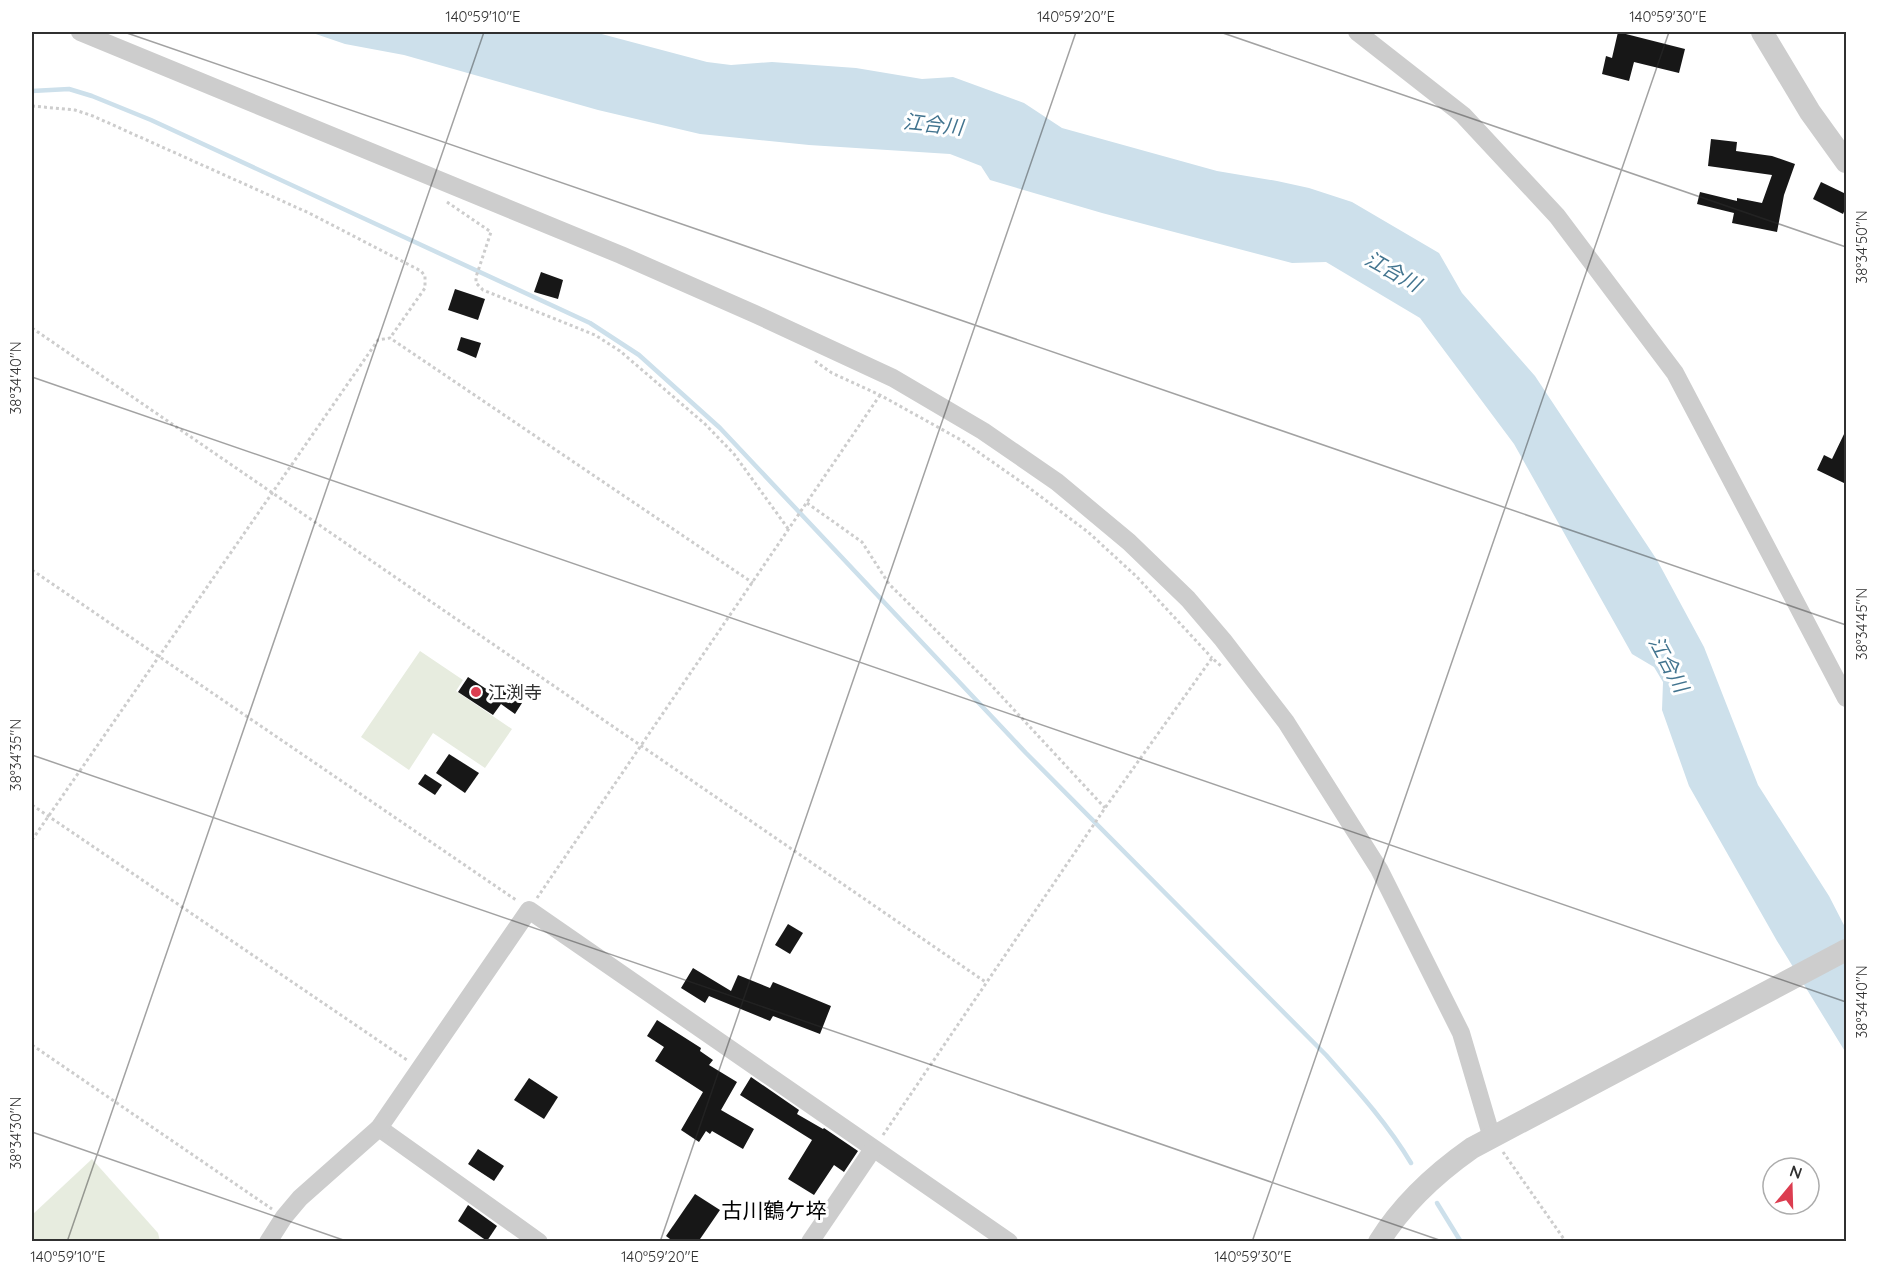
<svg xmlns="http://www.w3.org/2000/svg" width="1878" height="1273" font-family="Quicksand,'Noto Sans JP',sans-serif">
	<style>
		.green { fill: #e7ecdf }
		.water { fill: #cde0eb }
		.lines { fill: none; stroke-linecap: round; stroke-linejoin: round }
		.stream { stroke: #cde0eb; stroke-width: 4.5 }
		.building { fill: #171717 }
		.path { stroke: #cdcdcd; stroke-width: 3; stroke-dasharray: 3 3; stroke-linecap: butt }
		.minor { stroke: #cdcdcd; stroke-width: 18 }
		.tertiary { stroke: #cdcdcd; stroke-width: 22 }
		.ticks { fill: none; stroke: #303030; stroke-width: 1.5; stroke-opacity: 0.45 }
		.poi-dot { fill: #dc3d50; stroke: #fff; stroke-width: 2 }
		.labels { text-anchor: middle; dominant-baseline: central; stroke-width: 6; stroke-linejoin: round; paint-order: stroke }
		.poi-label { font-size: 18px; fill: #303030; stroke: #fff; text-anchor: start }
		.water-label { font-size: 20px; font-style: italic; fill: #42748f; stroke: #fff }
		.quarter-label { font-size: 21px; fill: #000; stroke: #fff }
		.neatline { fill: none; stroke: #303030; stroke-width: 2 }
		.ticks-label { font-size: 15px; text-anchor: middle; fill: #303030 }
	</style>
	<rect width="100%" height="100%" fill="#fff"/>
	<g class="green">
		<path d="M420,651L463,680L456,691L512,729L485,768L433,733L409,770L361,737Z"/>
		<path d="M92,1159L158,1233L160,1241H32V1215Z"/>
	</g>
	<path class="water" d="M310,32H594L707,62L731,65L772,62L856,68L922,79L953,77L1024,103L1062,128L1217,171L1277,181L1309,188L1352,202L1439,253L1462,293L1535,376L1657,560L1704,647L1758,785L1829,896L1846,929V1053L1777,941L1689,786L1662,710L1663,682L1654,667L1632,654L1514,444L1420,318L1326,262L1292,263L1102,213L990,180L981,166L950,154L809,145L700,134L598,110L404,55L345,44Z"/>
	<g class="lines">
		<g class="stream">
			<path d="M32,91L69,89L92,96L151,120L590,323L639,355L720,428L1026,753L1326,1055C1357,1090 1387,1123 1411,1163"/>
			<path d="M1437,1203L1461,1242"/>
		</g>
	</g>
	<g class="building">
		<path d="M1618,32L1685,49L1679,73L1634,62L1629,81L1602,74L1606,56L1612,58Z"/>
		<path d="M1711,139L1737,142L1736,151L1772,156L1795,164L1784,195L1777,232L1732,223L1734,213L1697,204L1700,192L1737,201V198L1762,203L1772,175L1708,166Z"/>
		<path d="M1821,182L1846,194V207L1843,214L1813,199Z"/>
		<path d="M541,272L563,280L558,299L534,292Z"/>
		<path d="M455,289L485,299L478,320L448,310Z"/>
		<path d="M461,337L481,343L476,358L457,350Z"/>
		<path d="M1846,430V484L1817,470L1824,455L1832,459Z"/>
		<path d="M468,677L494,694L499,687L522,703L515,714L501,704L493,715L458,692Z"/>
		<path d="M449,754L479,773L465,793L436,773Z"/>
		<path d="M425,774L442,785L435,795L418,784Z"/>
		<path d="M788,924L803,933L790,954L775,945Z"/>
		<path d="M693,968L731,991L738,975L770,988L773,982L831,1006L820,1034L773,1016L770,1021L709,996L705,1003L681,988Z"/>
		<path d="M657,1020L701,1048L700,1051L713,1060L709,1065L737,1082L721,1110L754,1129L743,1149L712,1131L710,1134L706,1131L699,1142L681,1130L703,1092L655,1061L664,1047L647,1036Z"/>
		<path d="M751,1077L799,1110L797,1114L823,1129L824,1128L858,1151L844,1172L834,1165L814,1195L788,1179L812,1140L740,1095Z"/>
		<path d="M529,1078L558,1097L544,1119L514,1100Z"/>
		<path d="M478,1149L504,1166L494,1181L468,1164Z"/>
		<path d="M695,1194L720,1210L698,1242H674L666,1236Z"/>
		<path d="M468,1205L497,1226L487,1241L458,1221Z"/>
	</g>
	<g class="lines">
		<g class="path">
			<path d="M32,106L75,110L93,116L309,213L421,271L425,276V288L390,338"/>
			<path d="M447,202L491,232L476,277V283L483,290L595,335L620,351L705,424L734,454L789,530"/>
			<path d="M32,328L987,983"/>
			<path d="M815,361L832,373L880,395L961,440L1024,484L1088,532L1137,577L1212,658"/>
			<path d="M807,503L862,542L889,584L991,685L1105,808"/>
			<path d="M32,570L516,900"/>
			<path d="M32,805L407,1060"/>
			<path d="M32,840L378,340L390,338L753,583"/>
			<path d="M537,898L880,395"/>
			<path d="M32,1045L272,1209"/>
			<path d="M883,1135L1105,808L1212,658L1221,666"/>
			<path d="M1503,1152L1566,1242"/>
		</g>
		<g class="minor">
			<path d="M80,32L621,255L755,314L893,378L983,431L1057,482L1129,542L1188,599L1223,640L1286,722L1379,869L1461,1033L1492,1138"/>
			<path d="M1357,32L1463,115L1557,216L1675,373L1846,698"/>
			<path d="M379,1128L539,1242"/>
			<path d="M268,1242L284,1217L300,1198L379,1128L529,910L1009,1242"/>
			<path d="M810,1242L873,1149"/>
		</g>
		<g class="tertiary">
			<path d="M1762,32L1810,112L1846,162"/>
			<path d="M1379,1242C1403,1203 1435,1174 1472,1148L1846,950"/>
		</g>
	</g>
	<path class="ticks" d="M124,32L1846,625M1220,32L1846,247M32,377L1846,1002M32,755L1445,1242M32,1132L349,1242M67,1242L484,32M660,1242L1076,32M1252,1242L1669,32M1845,1242L1846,1237"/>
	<circle class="poi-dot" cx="476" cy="692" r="6"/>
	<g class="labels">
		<g class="poi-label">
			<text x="488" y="692">江渕寺</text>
		</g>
		<g class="water-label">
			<text transform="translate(933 124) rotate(6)">江合川</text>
			<text transform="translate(1393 271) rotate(29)">江合川</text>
			<text transform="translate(1669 664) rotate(62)">江合川</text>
		</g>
		<g class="quarter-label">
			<text x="774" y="1210">古川鶴ケ埣</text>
		</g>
	</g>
	<rect width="1878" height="1273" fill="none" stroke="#ffffff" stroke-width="66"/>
	<g transform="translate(1791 1186) rotate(19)"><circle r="28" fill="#ffffff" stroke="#acacac" stroke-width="1.5"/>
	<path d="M0-4.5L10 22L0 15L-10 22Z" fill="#dc3d50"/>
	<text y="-9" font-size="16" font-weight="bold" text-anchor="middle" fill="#303030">N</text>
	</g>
	<rect x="33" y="33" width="1812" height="1207" class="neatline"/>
	<g class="ticks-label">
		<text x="483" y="22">140°59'10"E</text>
		<text x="1076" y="22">140°59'20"E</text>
		<text x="1668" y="22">140°59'30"E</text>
		<text transform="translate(1862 247) rotate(-90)" y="5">38°34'50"N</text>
		<text transform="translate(16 378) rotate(-90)" y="5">38°34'40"N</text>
		<text transform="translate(1862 624) rotate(-90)" y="5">38°34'45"N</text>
		<text transform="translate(16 755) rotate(-90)" y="5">38°34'35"N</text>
		<text transform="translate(1862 1002) rotate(-90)" y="5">38°34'40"N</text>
		<text transform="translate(16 1133) rotate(-90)" y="5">38°34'30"N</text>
		<text x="68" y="1262">140°59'10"E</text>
		<text x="660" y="1262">140°59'20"E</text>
		<text x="1253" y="1262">140°59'30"E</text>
	</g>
</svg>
